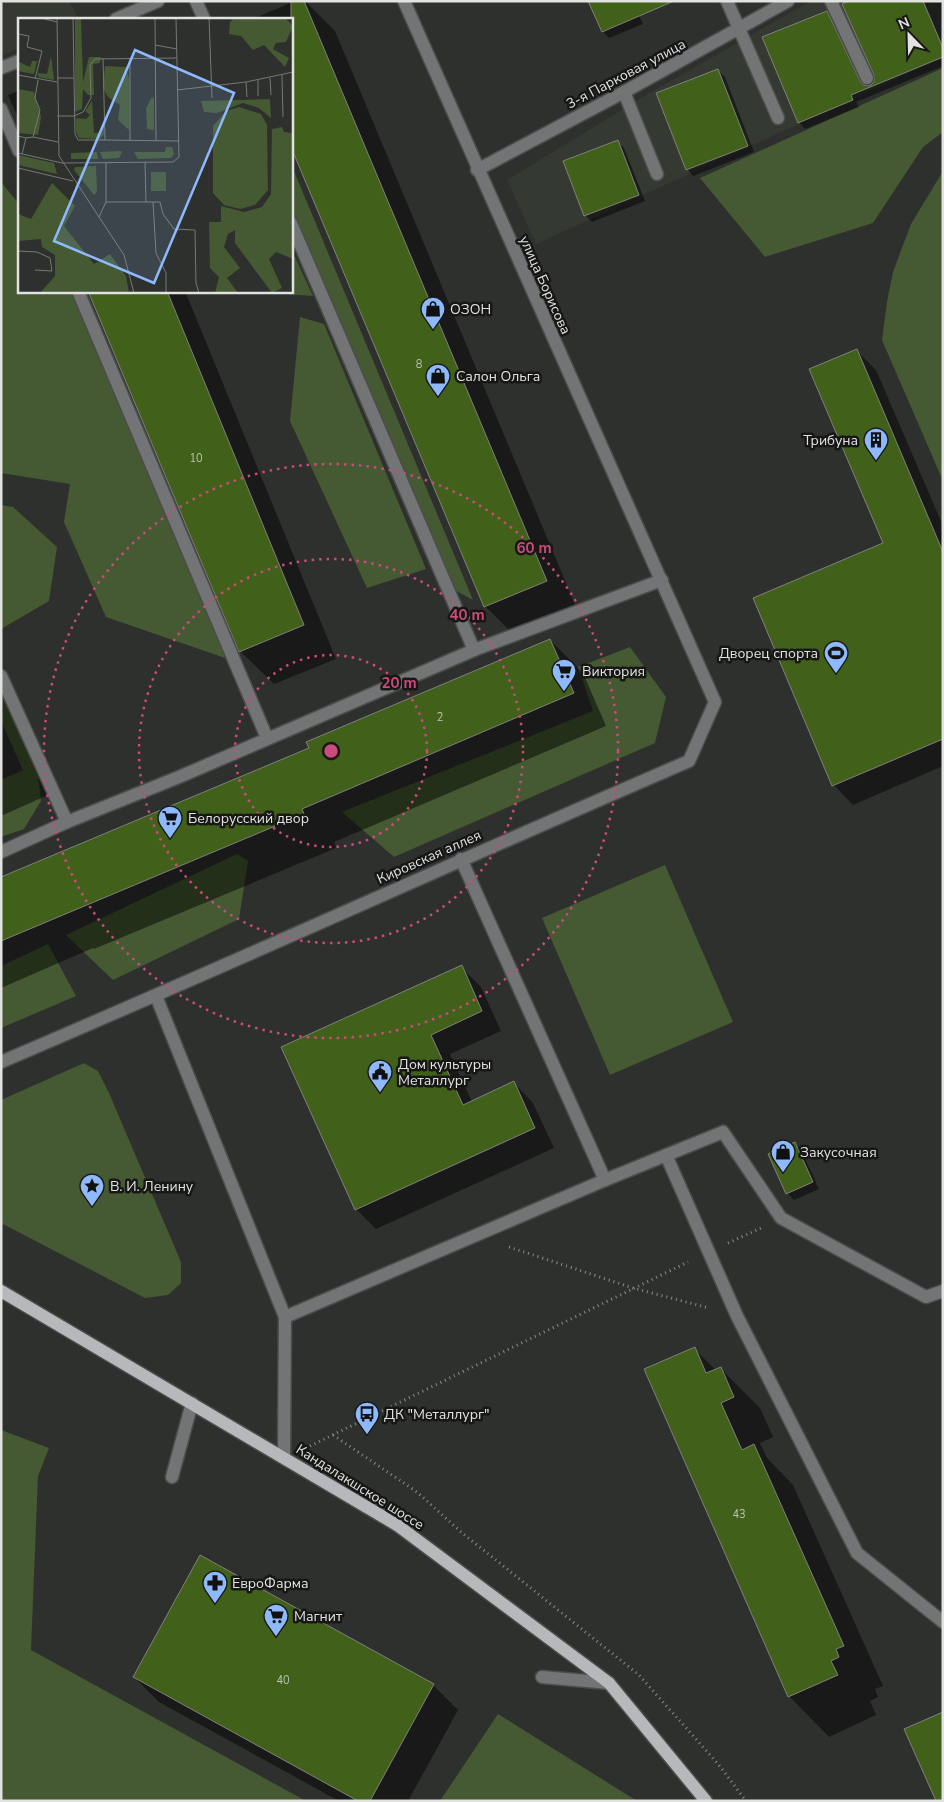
<svg xmlns="http://www.w3.org/2000/svg" width="944" height="1802" font-family="'Nunito Sans',sans-serif">
	<style>
		.built { fill: #343931 }
		.green { fill: #455932 }
		.shadow { fill: #0007 }
		.building { fill: #41601a; stroke: #7f817e }
		.lines { fill: none; stroke-linecap: round; stroke-linejoin: round }
		.minor-casing { stroke: #4b4d4a; stroke-width: 15 }
		.major-casing { stroke: #4b4d4a; stroke-width: 15 }
		.path { stroke: #8a8c89; stroke-width: 3; stroke-dasharray: 1 4; stroke-linecap: butt }
		.minor { stroke: #737475; stroke-width: 12 }
		.major { stroke: #b6b8bb; stroke-width: 12 }
		.ring { fill: none; stroke: #ca4b7c; stroke-width: 2.5; stroke-dasharray: 2.5 5 }
		.labels { text-anchor: middle; dominant-baseline: central; stroke-width: 5; stroke-linejoin: round; paint-order: stroke }
		.number-label { font-size: 11px; fill: #bac2af }
		.street-label { font-size: 14px; fill: #e2e3e1; stroke: #171716 }
		.poi-label { font-size: 14px; fill: #e2e3e1; stroke: #171716; text-anchor: start }
		.inset-road { fill: none; stroke: #767875; stroke-width: 1 }
		.view { fill: #8eb9fc; fill-opacity: 0.15; stroke: #8eb9fc; stroke-width: 2.5 }
		.inset-edge { fill: none; stroke: #e2e3e1; stroke-width: 2.5 }
		.centre { fill: #ca4b7c; stroke: #171716; stroke-width: 2.5 }
		.ring-label { font-size: 15px; text-anchor: middle; font-weight: bold; fill: #ca4b7c; stroke: #171716; stroke-width: 5; stroke-linejoin: round; paint-order: stroke }
	</style>
	<rect width="100%" height="100%" fill="#2e302d"/>
	<g class="built">
		<path d="M 1,1 L 69,1 L 79,19 L 19,19 L 19,48 L 1,56 Z"/>
		<path d="M 811,1 L 943,1 L 943,58 L 536,244 L 507,180 L 653,91 Z"/>
	</g>
	<g class="green">
		<path d="M 943,68 L 943,132 L 923,147 L 873,223 L 765,257 L 700,178 Z"/>
		<path d="M 291,164 L 473,600 L 453,589 L 291,209 Z"/>
		<path d="M 943,171 L 943,481 L 882,340 L 887,302 L 893,272 L 911,224 Z"/>
		<path d="M 1,182 L 19,204 L 19,291 L 72,291 L 228,659 L 106,617 L 64,522 L 70,484 L 1,473 Z"/>
		<path d="M 291,248 L 313,296 L 247,291 L 291,291 Z"/>
		<path d="M 300,317 L 324,324 L 426,569 L 367,588 L 290,421 Z"/>
		<path d="M 1,505 L 13,507 L 57,547 L 49,601 L 1,629 Z"/>
		<path d="M 630,647 L 666,697 L 655,743 L 394,857 L 342,812 L 593,711 L 578,667 Z"/>
		<path d="M 1,689 L 38,777 L 41,801 L 24,829 L 1,837 L 1,780 L 23,770 L 1,721 Z"/>
		<path d="M 237,854 L 248,861 L 239,919 L 113,980 L 66,935 Z"/>
		<path d="M 665,865 L 733,1022 L 610,1075 L 542,918 Z"/>
		<path d="M 48,944 L 76,996 L 1,1028 L 1,966 Z"/>
		<path d="M 84,1063 L 98,1071 L 109,1093 L 181,1262 L 181,1283 L 168,1295 L 145,1298 L 1,1223 L 1,1100 Z"/>
		<path d="M 1,1430 L 49,1448 L 38,1476 L 31,1650 L 306,1801 L 1,1801 Z"/>
		<path d="M 498,1714 L 637,1801 L 440,1801 Z"/>
	</g>
	<g class="shadow">
		<path d="M 295,1 L 305,1 L 335,31 L 579,614 L 518,639 L 485,606 L 291,19 L 253,19 Z"/>
		<path d="M 633,1 L 643,24 L 609,38 L 603,32 Z"/>
		<path d="M 852,1 L 943,1 L 943,66 L 856,102 L 859,107 L 805,129 L 799,122 L 826,12 L 833,19 L 865,87 L 872,86 L 876,79 Z"/>
		<path d="M 718,71 L 725,77 L 754,152 L 693,176 L 687,169 Z"/>
		<path d="M 19,91 L 19,120 L 8,95 Z"/>
		<path d="M 617,141 L 624,148 L 645,201 L 592,222 L 585,215 Z"/>
		<path d="M 89,291 L 185,291 L 336,659 L 274,684 L 240,651 Z"/>
		<path d="M 856,350 L 876,370 L 943,526 L 943,766 L 853,805 L 834,785 L 884,544 Z"/>
		<path d="M 550,640 L 583,673 L 606,726 L 334,842 L 336,848 L 94,949 L 93,948 L 1,988 L 1,877 L 310,749 Z"/>
		<path d="M 1,689 L 48,795 L 1,816 Z"/>
		<path d="M 461,967 L 481,987 L 501,1031 L 450,1054 L 472,1102 L 514,1083 L 533,1103 L 554,1148 L 376,1229 L 356,1209 L 283,1047 Z"/>
		<path d="M 795,1143 L 801,1150 L 819,1189 L 794,1200 L 787,1193 Z"/>
		<path d="M 694,1349 L 716,1370 L 720,1368 L 760,1408 L 773,1437 L 760,1443 L 767,1458 L 793,1485 L 883,1686 L 875,1689 L 878,1697 L 870,1701 L 876,1715 L 829,1737 L 790,1697 L 645,1370 Z"/>
		<path d="M 134,1677 L 433,1685 L 458,1710 L 408,1801 L 339,1801 L 159,1702 Z"/>
	</g>
	<g class="building">
		<path d="M 291,1 L 304,1 L 547,581 L 484,607 L 291,147 Z"/>
		<path d="M 588,1 L 674,1 L 602,32 Z"/>
		<path d="M 849,1 L 923,1 L 943,48 L 943,57 L 851,95 L 853,100 L 798,123 L 762,37 L 827,11 L 860,81 L 863,85 L 870,86 L 874,82 L 874,75 L 842,4 Z"/>
		<path d="M 718,69 L 748,146 L 686,170 L 656,93 Z"/>
		<path d="M 618,140 L 639,195 L 584,216 L 563,161 Z"/>
		<path d="M 88,291 L 167,291 L 304,625 L 239,652 Z"/>
		<path d="M 857,349 L 943,552 L 943,739 L 832,786 L 753,598 L 883,543 L 809,369 Z"/>
		<path d="M 550,639 L 574,693 L 302,809 L 304,814 L 1,941 L 1,877 L 309,748 L 306,742 Z"/>
		<path d="M 462,965 L 482,1011 L 431,1035 L 463,1105 L 514,1081 L 535,1128 L 355,1210 L 281,1047 Z"/>
		<path d="M 795,1142 L 813,1182 L 786,1194 L 768,1154 Z"/>
		<path d="M 695,1347 L 706,1373 L 721,1367 L 734,1397 L 721,1403 L 742,1450 L 754,1444 L 844,1646 L 836,1649 L 839,1657 L 831,1661 L 838,1675 L 788,1697 L 644,1369 Z"/>
		<path d="M 200,1555 L 434,1684 L 370,1801 L 358,1801 L 133,1677 Z"/>
		<path d="M 943,1712 L 943,1801 L 936,1801 L 904,1729 Z"/>
	</g>
	<g class="lines">
		<defs>
			<g id="minor">
				<path d="M 196,1 L 204,19"/>
				<path d="M 727,1 L 778,118"/>
				<path d="M 831,1 L 867,78"/>
				<path d="M 116,19 L 158,1"/>
				<path d="M 1,68 L 19,61"/>
				<path d="M 624,92 L 657,174"/>
				<path d="M 1,109 L 19,151"/>
				<path d="M 477,170 L 624,92 L 788,1"/>
				<path d="M 291,223 L 474,650"/>
				<path d="M 78,291 L 267,738"/>
				<path d="M 1,676 L 67,822 L 1,852"/>
				<path d="M 67,822 L 179,777 L 474,650 L 662,580"/>
				<path d="M 461,859 L 605,1180"/>
				<path d="M 156,996 L 285,1317 L 284,1458"/>
				<path d="M 1,1062 C 231,964 459,860 689,761 L 715,702 L 404,1"/>
				<path d="M 666,1155 L 737,1316 L 857,1553 L 943,1622"/>
				<path d="M 285,1317 L 605,1180 L 723,1132 L 781,1218 L 926,1297 L 943,1291"/>
				<path d="M 172,1477 L 192,1403"/>
				<path d="M 542,1677 L 609,1683"/>
			</g>
			<path id="major" d="M 1,1291 L 397,1525 L 609,1683 L 706,1801"/>
		</defs>
		<use href="#minor" class="minor-casing"/>
		<use href="#major" class="major-casing"/>
		<g class="path">
			<path d="M 728,1243 L 761,1228"/>
			<path d="M 509,1247 L 633,1288 L 709,1308"/>
			<path d="M 333,1435 L 417,1492 L 461,1532 L 639,1675 L 719,1765 L 746,1801"/>
			<path d="M 310,1446 L 688,1262"/>
		</g>
		<use href="#minor" class="minor"/>
		<use href="#major" class="major"/>
	</g>
	<g class="ring">
		<circle cx="331" cy="751" r="96"/>
		<circle cx="331" cy="751" r="192"/>
		<circle cx="331" cy="751" r="287"/>
	</g>
	<defs>
		<symbol id="shop-pin" viewBox="-11 -11 22 30"><path d="M0 17L-7.5 6A9.5 9.5 0 1 1 7.5 6Z" fill="#8eb9fc" stroke="#171716"/><path d="M-5-2.5h2.3a2.7 3.5 0 0 1 5.4 0H5L5.5 6h-11ZM-1.5-2.5h3a1.5 2.3 0 0 0-3 0Z" fill="#111"/></symbol>
		<symbol id="building-pin" viewBox="-11 -11 22 30"><path d="M0 17L-7.5 6A9.5 9.5 0 1 1 7.5 6Z" fill="#8eb9fc" stroke="#171716"/><path d="M-4-6H4V6H1V3H-1V6H-4ZM-2.5-4.3h1.7v1.8h-1.7ZM.8-4.3h1.7v1.8H.8ZM-2.5-1h1.7V.8h-1.7ZM.8-1h1.7V.8H.8Z" fill="#111"/></symbol>
		<symbol id="stadium-pin" viewBox="-11 -11 22 30"><path d="M0 17L-7.5 6A9.5 9.5 0 1 1 7.5 6Z" fill="#8eb9fc" stroke="#171716"/><path d="M0-5a6.5 5 0 1 0 0 10a6.5 5 0 1 0 0-10ZM-3.5-1.8h7v3.6h-7Z" fill="#111"/></symbol>
		<symbol id="supermarket-pin" viewBox="-11 -11 22 30"><path d="M0 17L-7.5 6A9.5 9.5 0 1 1 7.5 6Z" fill="#8eb9fc" stroke="#171716"/><path d="M-6-5.5h2.5l.6 2H6L4.5 2H-2.5L-4.4-4H-6ZM-1.5 3.2a1.3 1.3 0 1 0 .1 0ZM3 3.2a1.3 1.3 0 1 0 .1 0Z" fill="#111"/></symbol>
		<symbol id="civic-pin" viewBox="-11 -11 22 30"><path d="M0 17L-7.5 6A9.5 9.5 0 1 1 7.5 6Z" fill="#8eb9fc" stroke="#171716"/><path d="M-.6-6.5H3V-4.5H.6V-3L4-1V1h2V6H-6V1h2V-1L-.6-3ZM-1.2 2.5V6h2.4V2.5Z" fill="#111"/></symbol>
		<symbol id="sight-pin" viewBox="-11 -11 22 30"><path d="M0 17L-7.5 6A9.5 9.5 0 1 1 7.5 6Z" fill="#8eb9fc" stroke="#171716"/><path d="M0-6L1.8-2.2L6-1.7L2.9 1.2L3.7 5.4L0 3.3L-3.7 5.4L-2.9 1.2L-6-1.7L-1.8-2.2Z" fill="#111"/></symbol>
		<symbol id="bus-pin" viewBox="-11 -11 22 30"><path d="M0 17L-7.5 6A9.5 9.5 0 1 1 7.5 6Z" fill="#8eb9fc" stroke="#171716"/><path d="M-5-6H5V4H4V6H2V4H-2V6H-4V4H-5ZM-3.5-4V0h7V-4ZM-3.5 1.2v1.5H-2V1.2ZM2 1.2v1.5H3.5V1.2Z" fill="#111"/></symbol>
		<symbol id="pharmacy-pin" viewBox="-11 -11 22 30"><path d="M0 17L-7.5 6A9.5 9.5 0 1 1 7.5 6Z" fill="#8eb9fc" stroke="#171716"/><path d="M-2-6h4v4h4v4h-4v4h-4v-4h-4v-4h4Z" fill="#111"/></symbol>
	</defs>
	<g fill-rule="evenodd">
		<use href="#shop-pin" x="419" y="295" width="28" height="38"/>
		<use href="#shop-pin" x="424" y="362" width="28" height="38"/>
		<use href="#building-pin" x="862" y="426" width="28" height="38"/>
		<use href="#stadium-pin" x="822" y="639" width="28" height="38"/>
		<use href="#supermarket-pin" x="550" y="657" width="28" height="38"/>
		<use href="#supermarket-pin" x="156" y="804" width="28" height="38"/>
		<use href="#civic-pin" x="366" y="1058" width="28" height="38"/>
		<use href="#shop-pin" x="769" y="1138" width="28" height="38"/>
		<use href="#sight-pin" x="78" y="1172" width="28" height="38"/>
		<use href="#bus-pin" x="353" y="1400" width="28" height="38"/>
		<use href="#pharmacy-pin" x="201" y="1569" width="28" height="38"/>
		<use href="#supermarket-pin" x="262" y="1602" width="28" height="38"/>
	</g>
	<g class="labels">
		<g class="number-label">
			<text x="419" y="364">8</text>
			<text x="196" y="458">10</text>
			<text x="440" y="717">2</text>
			<text x="739" y="1514">43</text>
			<text x="283" y="1680">40</text>
		</g>
		<g class="street-label">
			<text transform="translate(626 74) rotate(-28)">3-я Парковая улица</text>
			<text transform="translate(545 285) rotate(66)">улица Борисова</text>
			<text transform="translate(429 857) rotate(-24)">Кировская аллея</text>
			<text transform="translate(360 1487) rotate(32)">Кандалакшское шоссе</text>
		</g>
		<g class="poi-label">
			<text x="450" y="309">ОЗОН</text>
			<text x="456" y="376">Салон Ольга</text>
			<text x="858" y="440" text-anchor="end">Трибуна</text>
			<text x="818" y="653" text-anchor="end">Дворец спорта</text>
			<text x="582" y="671">Виктория</text>
			<text x="188" y="818">Белорусский двор</text>
			<text x="398" y="1064">Дом культуры<tspan x="398" dy="16">Металлург</tspan></text>
			<text x="800" y="1152">Закусочная</text>
			<text x="110" y="1186">В. И. Ленину</text>
			<text x="384" y="1414">ДК "Металлург"</text>
			<text x="232" y="1583">ЕвроФарма</text>
			<text x="294" y="1616">Магнит</text>
		</g>
	</g>
	<g transform="translate(18 18)">
		<rect width="275" height="275" fill="#2e302d"/>
		<path d="M 57,0 L 63,0 L 65,64 L 71,39 L 83,39 L 82,45 L 75,46 L 76,77 L 70,77 L 65,71 L 64,91 L 57,94 ZM 216,0 L 267,0 L 275,8 L 268,24 L 258,25 L 255,31 L 271,40 L 267,49 L 246,27 L 235,32 L 223,18 L 211,16 L 212,4 ZM 33,38 L 36,62 L 20,59 L 20,55 L 29,56 ZM 14,43 L 19,43 L 16,56 L 0,53 L 1,44 L 12,49 ZM 87,48 L 108,49 L 111,61 L 111,112 L 100,102 L 102,87 L 90,79 L 85,70 ZM 0,71 L 16,74 L 23,99 L 20,117 L 0,115 ZM 134,79 L 136,81 L 136,112 L 129,111 L 128,90 ZM 252,81 L 253,100 L 241,90 L 225,85 L 199,95 L 186,94 L 183,83 ZM 74,83 L 76,115 L 84,115 L 86,99 L 86,116 L 82,121 L 61,120 L 58,114 L 58,100 L 68,101 L 72,97 L 67,93 ZM 221,89 L 243,96 L 249,107 L 250,172 L 237,187 L 222,191 L 206,187 L 195,175 L 195,108 L 208,93 ZM 264,109 L 266,114 L 275,115 L 275,241 L 258,234 L 251,241 L 264,270 L 254,275 L 217,225 L 217,212 L 210,216 L 206,229 L 222,250 L 209,260 L 220,275 L 197,275 L 201,259 L 192,250 L 191,204 L 203,204 L 203,188 L 226,194 L 244,189 L 253,176 L 254,111 ZM 148,129 L 154,129 L 156,136 L 153,140 L 120,141 L 116,134 L 147,134 ZM 79,134 L 80,141 L 53,141 L 53,135 ZM 82,134 L 103,133 L 104,134 L 101,140 L 85,141 ZM 0,137 L 36,145 L 39,156 L 0,147 ZM 78,148 L 79,174 L 76,177 L 56,152 L 57,149 ZM 133,154 L 148,154 L 148,173 L 133,173 ZM 34,165 L 57,188 L 46,208 L 76,246 L 92,236 L 108,258 L 111,275 L 22,275 L 37,258 L 37,237 L 24,229 L 23,221 L 0,223 L 0,196 L 13,201 Z" fill="#455932"/>
		<path class="inset-road" d="M 23,0 L 39,4M 39,0 L 41,138 L 106,237 L 116,275M 55,0 L 56,60M 137,0 L 138,122M 191,0 L 194,80M 0,16 L 11,18 L 9,29 L 24,33 L 17,61M 137,27 L 159,31M 0,57 L 39,64M 264,57 L 265,99M 39,60 L 56,60 L 57,116 L 60,122 L 87,122 L 85,40M 252,60 L 253,77M 240,62 L 240,78M 228,64 L 229,79M 159,72 L 228,64 L 275,54M 39,98 L 56,98 L 65,94 L 73,80 L 72,47 L 77,41 L 159,40M 0,118 L 8,120 L 4,136M 15,119 L 40,124M 8,120 L 15,119 L 22,92 L 17,80 L 20,62M 87,122 L 161,123M 112,122 L 112,40M 0,135 L 44,145 L 155,144 L 161,139 L 158,0M 127,144 L 128,184M 0,150 L 55,163M 88,184 L 142,184 L 145,196 L 156,211 L 177,212 L 178,265 L 181,275M 135,184 L 138,235 L 148,255 L 148,275M 81,199 L 88,184 L 88,145M 0,233 L 19,234 L 32,240 L 34,253 L 17,252"/>
		<path class="view" d="M 117,32 L 216,75 L 136,265 L 36,223 Z"/>
		<rect width="275" height="275" class="inset-edge"/>
	</g>
	<circle cx="331" cy="751" r="8" class="centre"/>
	<g class="ring-label">
		<text x="534" y="553">60 m</text>
		<text x="467" y="620">40 m</text>
		<text x="399" y="688">20 m</text>
	</g>
	<rect width="944" height="1802" fill="none" stroke="#e2e3e1" stroke-width="5"/>
	<g transform="translate(909 35) rotate(337)" stroke="#171716" stroke-width="4" paint-order="stroke">
	<path d="M0-4L9 19L0 12L-9 19Z" fill="#e2e3e1"/>
	<text y="-8" font-size="14" font-weight="bold" text-anchor="middle" fill="#e2e3e1">N</text>
	</g>
</svg>
